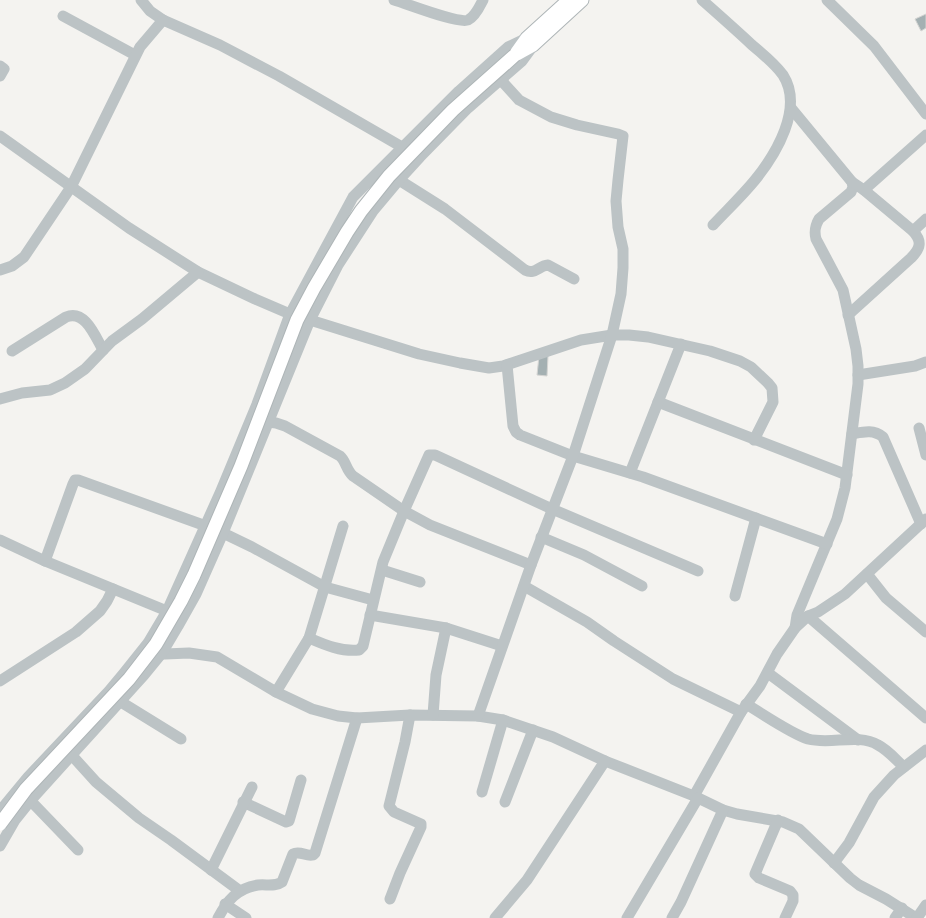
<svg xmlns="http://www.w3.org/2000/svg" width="926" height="918" font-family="Ubuntu,sans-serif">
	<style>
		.building { fill: #a4b0b2; stroke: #d5d5d3 }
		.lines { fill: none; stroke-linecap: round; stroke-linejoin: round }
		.major-casing { stroke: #aeb5b7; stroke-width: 15 }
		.minor { stroke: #bcc3c5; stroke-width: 11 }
		.major { stroke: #fff; stroke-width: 13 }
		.major-bridge-casing { stroke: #aeb5b7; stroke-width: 15; stroke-linecap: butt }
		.major-bridge { stroke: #fff; stroke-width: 13 }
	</style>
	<rect width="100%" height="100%" fill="#f4f3f0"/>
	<g class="building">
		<path d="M 926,14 L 926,28 L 921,31 L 915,19 Z"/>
		<path d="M 539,356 L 548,356 L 547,376 L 537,375 Z"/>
	</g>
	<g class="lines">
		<defs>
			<g id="major">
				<path d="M 517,52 L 527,38 L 569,0"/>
				<path d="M 515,55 L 533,45 L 582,0"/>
			</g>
		</defs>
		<use href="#major" class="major-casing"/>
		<g class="minor">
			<path d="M 141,0 L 150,11 L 163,20 L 220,45 L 279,76 L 402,147"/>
			<path d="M 394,0 C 408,4 458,24 468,20 C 475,17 480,6 483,0"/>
			<path d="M 702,0 C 719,15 736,30 752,45 C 763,54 775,64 783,75 C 804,108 776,154 755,180 C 742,196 727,210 713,225"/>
			<path d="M 827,0 L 874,46 L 926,114"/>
			<path d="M 63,16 L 135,55"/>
			<path d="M 0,66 L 4,69 L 0,76"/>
			<path d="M 791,108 L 852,182 L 853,187 L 851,192 L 819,219 C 815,226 814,231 816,239 L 843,290 L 856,349 L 858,366 L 858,384 L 845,488 L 837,519 L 797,615 L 795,628"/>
			<path d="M 0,136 L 129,228 L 198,272 L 255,299 L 290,314"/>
			<path d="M 399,180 L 445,209 L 525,270 C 535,275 538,266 548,265 L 574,279"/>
			<path d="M 864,190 L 926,135"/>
			<path d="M 913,231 L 926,219"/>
			<path d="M 0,270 L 12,266 L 24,257 L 71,187 L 140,47 L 163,20"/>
			<path d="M 848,315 L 911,258 C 921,248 922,241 913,231 L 864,190 L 852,182"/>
			<path d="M 310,320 L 419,354 L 460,363 L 489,368 L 503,366 L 581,340 L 612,335 L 629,335 L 648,337 L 710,351 L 740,361 L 751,367 L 768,383 L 772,388 L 773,402 L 754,440"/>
			<path d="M 12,351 L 66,317 C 85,309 95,336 103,350"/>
			<path d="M 507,365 L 513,426 L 516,432 L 520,435 L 573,456 L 643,477 L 827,544"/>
			<path d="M 858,375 L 915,366 L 926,362"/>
			<path d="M 0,399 L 22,393 L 50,390 L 65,383 L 85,369 L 112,341 L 142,319 L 198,272"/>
			<path d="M 658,402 L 847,475"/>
			<path d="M 268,422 L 276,423 L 285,426 L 340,456 C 346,461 346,470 353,476 L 404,511 L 430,525 L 531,565"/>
			<path d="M 919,428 L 926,455"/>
			<path d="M 852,434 C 863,432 873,429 883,437 L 921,524"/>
			<path d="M 630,473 L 681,344"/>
			<path d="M 223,533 L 252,547 L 325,587 L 373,600"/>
			<path d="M 541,537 L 584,555 L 642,586"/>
			<path d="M 0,540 L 45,561 L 167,611"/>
			<path d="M 45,561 L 73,484 L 75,480 L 78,480 L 206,526"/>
			<path d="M 382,570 L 420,582"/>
			<path d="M 867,574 L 886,598 L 926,632"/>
			<path d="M 524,586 L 587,622 L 614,641 L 673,679 L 741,712"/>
			<path d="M 735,596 L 756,518"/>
			<path d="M 370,615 L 446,628 L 502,646"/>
			<path d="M 808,616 L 926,718"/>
			<path d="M 309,638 C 325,645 342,652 359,650 L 363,646 L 383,562 L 404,511 L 429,455 L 435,455 L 552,509 L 698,571"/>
			<path d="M 157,649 L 165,654 L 189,653 L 217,657 L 276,692 L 312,709 L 338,716 L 357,718 L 410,715 L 478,716 L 503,720 L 553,737 L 605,761 L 694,796 L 723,810 L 737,814 L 783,822 L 799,829 L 850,878 L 859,885 L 886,899 L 916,918"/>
			<path d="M 768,673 L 858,740"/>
			<path d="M 0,681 L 76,632 L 100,611 L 107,601 L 113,589"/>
			<path d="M 276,692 L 309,638 L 343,526"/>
			<path d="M 116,698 L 121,702 L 181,739"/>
			<path d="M 746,704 C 763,714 790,733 808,739 C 831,745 858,733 878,745 C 888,750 896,760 904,767"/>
			<path d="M 433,715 L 436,675 L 446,628"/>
			<path d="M 478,716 L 531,565 L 573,456 L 612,335 L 621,294 L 623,268 L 623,249 L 618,227 L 616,201 L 618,180 L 623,136 L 618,134 L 577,125 L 551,117 L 519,100 L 500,79"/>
			<path d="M 67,750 L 96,782 L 139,818 L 171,840 L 240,891"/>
			<path d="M 482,792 L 503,720"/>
			<path d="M 26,796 L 78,850"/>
			<path d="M 694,796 L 741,712 L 760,686 L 777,654 L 795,628 L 808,616 L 818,612 L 845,594 L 926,519"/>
			<path d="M 243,802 L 286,822 L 289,821 L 301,780"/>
			<path d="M 505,802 L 533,730"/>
			<path d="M 0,811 L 28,777 L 109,691 L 124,673 L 148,643 L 167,611 L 220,493 L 257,404 L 290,314 L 353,197 L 459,91 L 508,47 L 527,38"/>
			<path d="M 778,820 L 755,874 L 759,878 L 790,891 L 793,895 L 793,901 L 785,918"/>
			<path d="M 0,846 L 15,820 L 31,800 L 144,675 L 162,653 L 178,626 L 196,594 L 223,533 L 310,320 L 338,265 L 373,211 L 399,180 L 420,157 L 468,108 L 522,61 L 533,46"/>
			<path d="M 834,863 L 849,843 L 874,797 L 894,775 L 926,750"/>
			<path d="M 211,870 L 252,787"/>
			<path d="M 390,899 L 400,873 L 421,827 L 421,824 L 394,812 L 389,806 L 405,742 L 410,715"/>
			<path d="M 225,904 L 246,918"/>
			<path d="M 218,918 C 227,901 237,888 258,885 C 266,884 275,887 282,882 L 293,854 C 300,850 306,857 313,855 L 315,853 L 357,718"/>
			<path d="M 495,918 L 527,880 L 605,761"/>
			<path d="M 627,918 L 698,798"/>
			<path d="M 672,918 L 681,902 L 723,810"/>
			<path d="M 895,918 L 902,908"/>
			<path d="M 917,918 L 926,905"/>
		</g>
		<use href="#major" class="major"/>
		<defs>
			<path id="major-bridge" d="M 0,824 L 26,789 L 129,679 L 156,644 L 181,601 L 194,575 L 241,466 L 297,320 L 314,288 L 347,232 L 361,211 L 389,176 L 453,110 L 515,55"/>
		</defs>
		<use href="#major-bridge" class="major-bridge-casing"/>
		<use href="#major-bridge" class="major-bridge"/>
	</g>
</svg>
